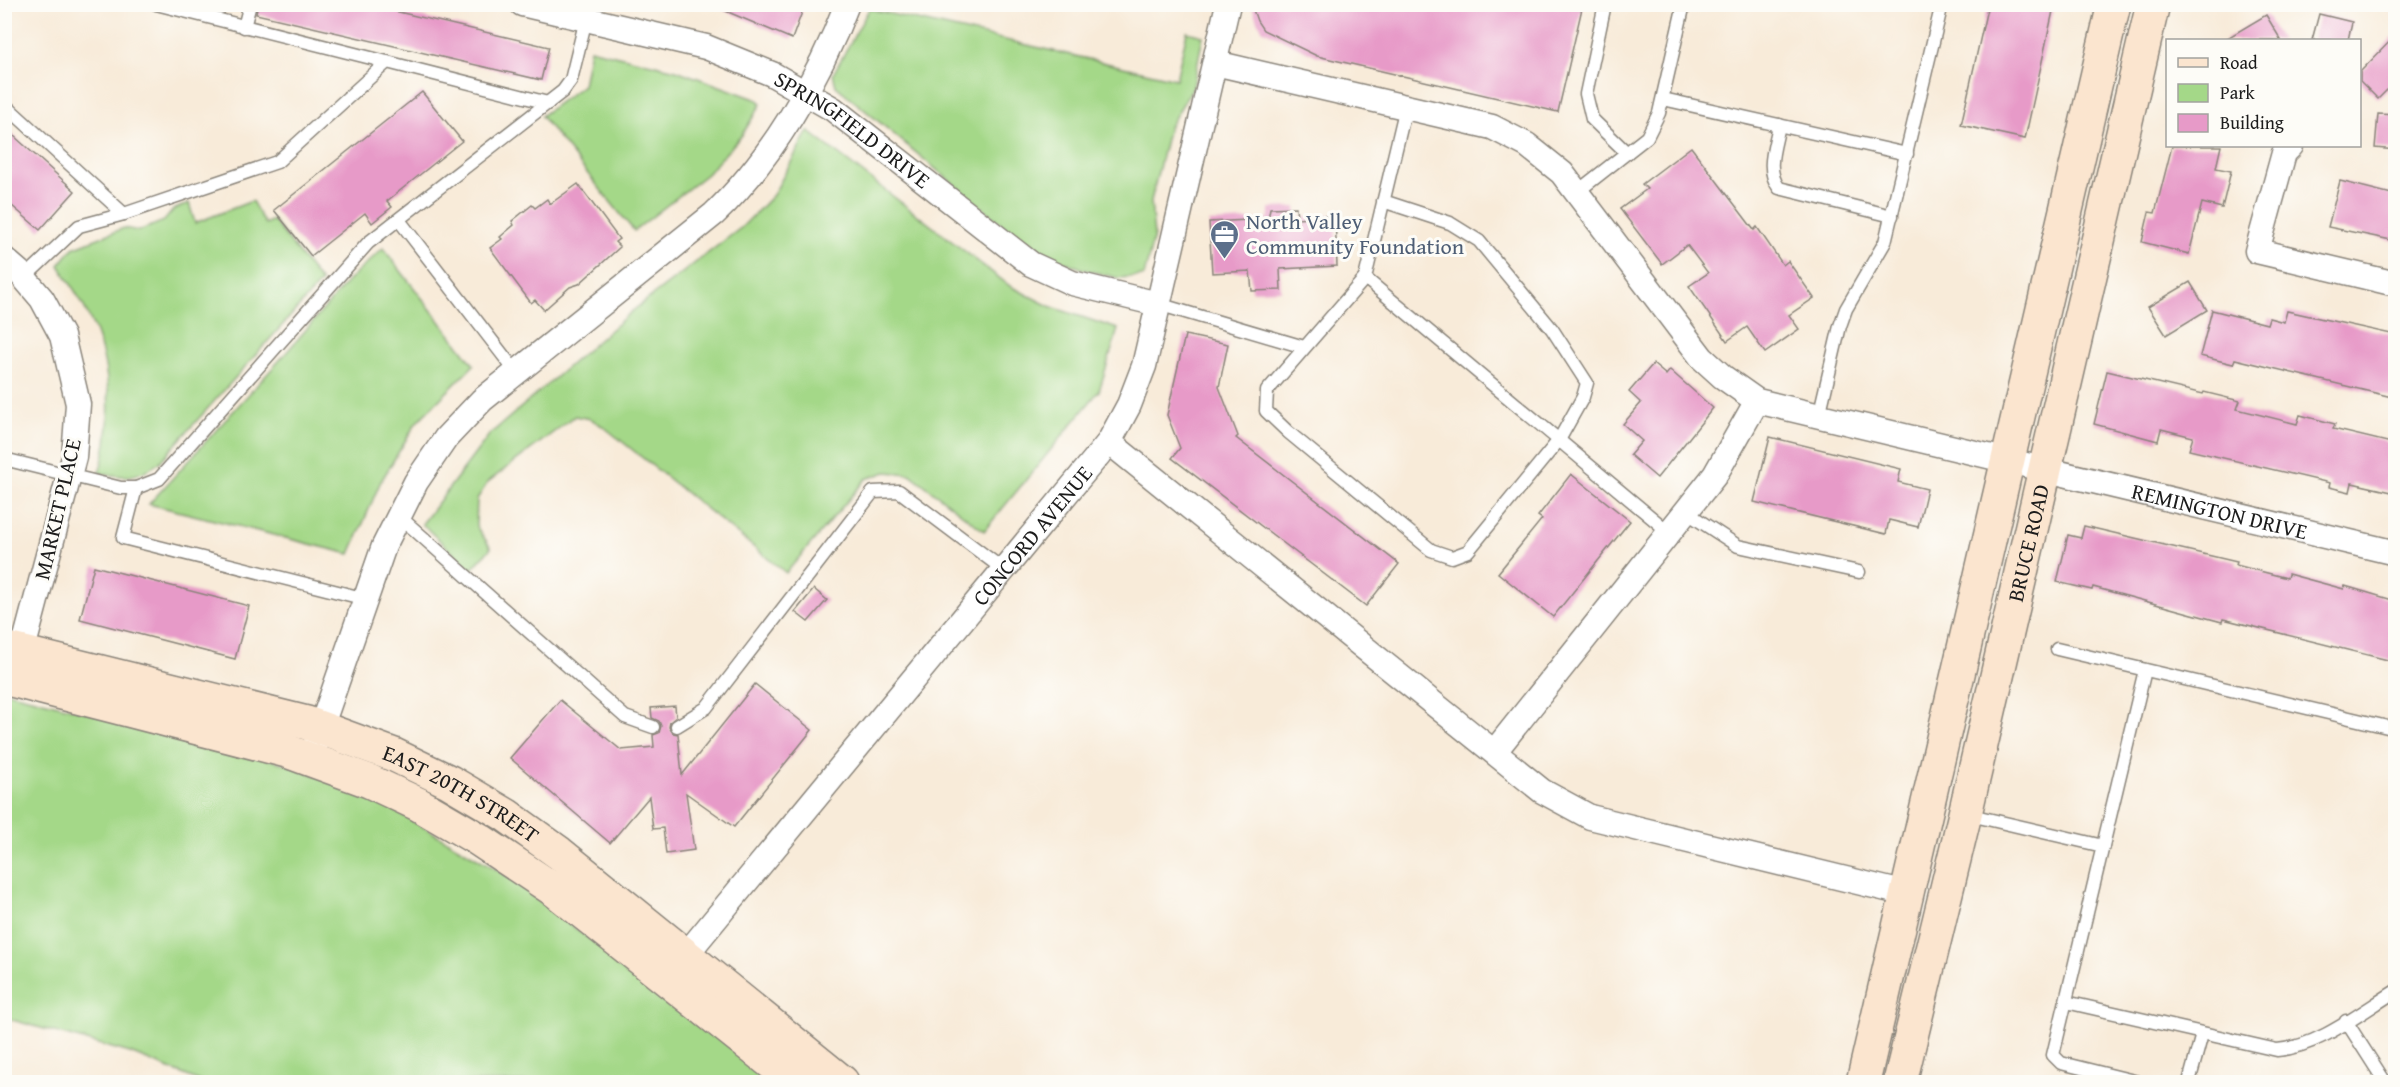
<svg xmlns="http://www.w3.org/2000/svg" width="2400" height="1087" font-family="'Gentium Book Plus',serif">
	<style>
		.green { fill: #a4d888; stroke: #607a52; stroke-width: 1.5 }
		.building { fill: #e79ac8 }
		.lines { fill: none; stroke-linecap: round; stroke-linejoin: round }
		.lane-casing { stroke: #8a847a; stroke-width: 15 }
		.street-casing { stroke: #8a847a; stroke-width: 27 }
		.secondary-casing { stroke: #8a847a; stroke-width: 36 }
		.lane { stroke: #fff; stroke-width: 12 }
		.street { stroke: #fff; stroke-width: 24 }
		.secondary { stroke: #fbe5cf; stroke-width: 33 }
		.labels { text-anchor: middle; dominant-baseline: central; stroke-width: 6; stroke-linejoin: round; paint-order: stroke }
		.street-label { font-size: 22px; fill: #1c1c1c; stroke: #fdfcf7 }
		.service-label { font-size: 22px; fill: #4e5e75; stroke: #fdfcf7; text-anchor: start }
	</style>
	<rect width="100%" height="100%" fill="#fdfcf7"/>
	<filter id="ink" filterUnits="userSpaceOnUse"><feTurbulence type="fractalNoise" baseFrequency=".0167" numOctaves="2"/><feDisplacementMap in="SourceGraphic" scale="12" xChannelSelector="R" yChannelSelector="G"/><feConvolveMatrix kernelMatrix="1 2 1 2 8 2 1 2 1" color-interpolation-filters="sRGB"/></filter>
	<filter id="wash" filterUnits="userSpaceOnUse"><feTurbulence type="fractalNoise" baseFrequency=".008" numOctaves="4" result="noise"/><feDisplacementMap in="SourceGraphic" scale="24" xChannelSelector="R" yChannelSelector="G"/><feGaussianBlur stdDeviation="1.35" result="paint"/><feColorMatrix in="noise" values="0 0 0 0 0 0 0 0 0 0 0 0 0 0 0 0 0 1.4 0 .05"/><feComposite in="paint" operator="in"/></filter>
	<g filter="url(#wash)">
		<rect width="100%" height="100%" fill="#f8ebd9"/>
		<g class="green">
			<path d="M 869,9 L 1176,79 L 1187,32 L 1203,36 L 1193,87 L 1169,127 L 1151,201 L 1154,236 L 1144,276 L 1118,278 L 1086,270 L 1033,250 L 836,86 L 833,74 Z"/>
			<path d="M 590,49 L 676,70 L 758,100 L 761,104 L 742,135 L 707,174 L 634,231 L 541,116 L 583,85 Z"/>
			<path d="M 808,131 L 1010,286 L 1049,306 L 1118,329 L 1099,391 L 984,531 L 910,474 L 886,472 L 866,479 L 786,573 L 604,427 L 591,419 L 575,416 L 488,482 L 477,499 L 476,526 L 491,548 L 471,570 L 422,524 L 489,435 L 631,312 L 742,227 L 773,195 Z"/>
			<path d="M 252,201 L 265,224 L 273,220 L 321,282 L 159,463 C 135,479 126,478 99,473 C 114,426 112,362 89,317 C 81,299 69,282 59,265 L 73,248 L 124,228 L 139,231 L 164,221 L 173,210 L 189,203 L 195,223 Z"/>
			<path d="M 383,248 L 474,365 L 416,423 L 380,483 L 350,554 L 149,504 L 278,362 L 348,281 Z"/>
			<path d="M 4,691 L 286,764 L 370,796 L 503,873 L 777,1082 L 202,1082 L 130,1053 L 5,1018 Z"/>
		</g>
		<g id="blocks">
			<g class="building">
				<path d="M 258,4 L 364,4 L 549,47 L 541,80 L 256,14 Z"/>
				<path d="M 709,4 L 805,4 L 792,39 Z"/>
				<path d="M 1251,4 L 1583,4 L 1558,112 L 1317,56 L 1263,30 L 1257,21 Z"/>
				<path d="M 1988,4 L 2024,4 L 2053,11 L 2025,139 L 1961,125 Z"/>
				<path d="M 2319,14 L 2352,22 L 2348,40 L 2312,40 Z"/>
				<path d="M 2266,15 L 2281,40 L 2224,40 Z"/>
				<path d="M 2396,35 L 2396,81 L 2378,99 L 2360,81 L 2360,72 Z"/>
				<path d="M 422,92 L 462,141 L 387,201 L 392,207 L 372,223 L 365,213 L 311,256 L 274,210 Z"/>
				<path d="M 2378,114 L 2396,115 L 2396,150 L 2375,148 Z"/>
				<path d="M 4,127 L 75,191 L 40,230 L 4,199 Z"/>
				<path d="M 2172,146 L 2221,146 L 2216,168 L 2231,171 L 2222,208 L 2202,203 L 2189,254 L 2142,242 L 2149,212 L 2155,213 Z"/>
				<path d="M 1691,147 L 1754,230 L 1757,227 L 1783,265 L 1788,261 L 1814,298 L 1789,315 L 1799,329 L 1765,353 L 1747,327 L 1727,341 L 1689,286 L 1708,273 L 1687,245 L 1662,264 L 1620,209 L 1647,189 L 1642,184 Z"/>
				<path d="M 2340,181 L 2396,195 L 2396,241 L 2328,227 Z"/>
				<path d="M 578,184 L 619,239 L 615,242 L 620,247 L 579,284 L 570,287 L 544,310 L 535,300 L 531,303 L 490,248 L 502,239 L 500,237 L 514,225 L 512,221 L 532,205 L 535,208 L 547,199 L 550,204 Z"/>
				<path d="M 1296,207 L 1297,218 L 1335,215 L 1337,266 L 1280,269 L 1281,290 L 1252,291 L 1250,271 L 1212,273 L 1209,222 L 1268,219 L 1270,208 Z"/>
				<path d="M 2190,282 L 2207,310 L 2166,335 L 2148,307 Z"/>
				<path d="M 2212,310 L 2267,324 L 2269,318 L 2284,322 L 2287,311 L 2396,335 L 2396,398 L 2235,359 L 2233,364 L 2200,356 Z"/>
				<path d="M 1185,335 L 1228,344 L 1219,387 L 1238,436 L 1236,438 L 1399,564 L 1366,606 L 1172,458 L 1180,448 L 1167,415 Z"/>
				<path d="M 1653,364 L 1666,375 L 1670,370 L 1713,408 L 1657,478 L 1630,455 L 1642,441 L 1623,424 L 1641,403 L 1629,392 Z"/>
				<path d="M 2107,371 L 2203,394 L 2204,392 L 2240,401 L 2237,409 L 2297,424 L 2300,415 L 2335,424 L 2333,429 L 2396,444 L 2396,493 L 2352,483 L 2350,492 L 2329,487 L 2330,483 L 2189,450 L 2193,437 L 2161,429 L 2158,441 L 2094,424 Z"/>
				<path d="M 1770,437 L 1901,469 L 1898,482 L 1927,489 L 1918,527 L 1889,520 L 1886,534 L 1754,502 Z"/>
				<path d="M 1571,474 L 1630,521 L 1553,617 L 1498,573 L 1542,519 L 1538,516 Z"/>
				<path d="M 2084,526 L 2237,562 L 2236,565 L 2287,578 L 2288,574 L 2344,589 L 2345,586 L 2396,601 L 2396,662 L 2223,619 L 2222,622 L 2093,587 L 2092,590 L 2057,582 L 2068,535 L 2081,538 Z"/>
				<path d="M 94,566 L 249,606 L 235,659 L 80,619 Z"/>
				<path d="M 814,589 L 827,600 L 808,622 L 795,612 Z"/>
				<path d="M 755,684 L 812,730 L 734,827 L 686,793 L 694,850 L 666,854 L 663,828 L 653,829 L 649,797 L 610,843 L 510,758 L 560,700 L 621,750 L 654,747 L 653,735 L 659,733 L 661,726 L 659,721 L 652,718 L 651,708 L 675,706 L 676,717 L 670,722 L 669,727 L 673,733 L 678,734 L 682,775 Z"/>
			</g>
		</g>
	</g>
	<g filter="url(#ink)">
		<use href="#blocks" fill-opacity="0" stroke="#8a847a" stroke-width="1.5"/>
		<g class="lines">
			<defs>
				<g id="lane">
					<path d="M 156,4 L 387,62"/>
					<path d="M 1605,4 L 1586,94 L 1592,119 L 1627,153"/>
					<path d="M 244,27 L 250,4"/>
					<path d="M 1663,99 L 1907,154"/>
					<path d="M 4,104 L 124,214 L 79,226 L 24,278"/>
					<path d="M 1779,125 C 1775,147 1765,169 1779,188 L 1892,216"/>
					<path d="M 1577,192 L 1647,137 L 1659,113 L 1684,4"/>
					<path d="M 1383,201 L 1450,223 L 1479,241 L 1552,329 L 1587,383 L 1583,397 L 1559,440 L 1468,551 L 1452,557 L 1431,550 L 1288,432 L 1266,411 L 1267,391 L 1365,278 L 1406,107"/>
					<path d="M 124,214 L 277,162 L 387,62 L 548,103"/>
					<path d="M 399,220 L 516,372"/>
					<path d="M 1365,278 L 1670,533"/>
					<path d="M 1158,304 L 1304,347"/>
					<path d="M 1819,416 L 1840,326 L 1846,309 L 1885,242 L 1942,4"/>
					<path d="M 4,459 L 121,488 L 136,488 L 159,479 L 368,243 L 563,91 L 571,80 L 586,19"/>
					<path d="M 136,488 L 123,538 L 366,599"/>
					<path d="M 1686,512 L 1738,546 L 1859,572"/>
					<path d="M 399,516 L 625,717 L 653,727"/>
					<path d="M 2057,649 L 2396,729"/>
					<path d="M 677,726 L 706,708 L 873,492 L 899,491 L 1004,570"/>
					<path d="M 1966,814 L 2103,846"/>
					<path d="M 2066,1002 L 2277,1050 C 2318,1047 2360,1013 2396,991"/>
					<path d="M 2346,1021 L 2385,1082"/>
					<path d="M 2138,1082 L 2061,1063 L 2053,1055 L 2145,670"/>
					<path d="M 2189,1082 L 2202,1034"/>
				</g>
				<g id="street">
					<path id="s1" d="M 522,4 L 706,47 L 772,74 L 833,109 L 1031,264 L 1072,283 L 1158,304"/>
					<path id="s2" d="M 1215,63 L 1492,127 L 1527,145 L 1562,173 L 1702,358 L 1723,377 L 1757,401 L 2396,553"/>
					<path d="M 2291,146 L 2284,153 L 2257,251 L 2396,284"/>
					<path d="M 4,259 L 19,272 L 42,299 L 62,336 L 78,404 L 74,457 L 18,668"/>
					<path d="M 1109,442 L 1542,791 L 1590,817 L 1907,894"/>
					<path d="M 316,742 L 384,546 L 416,482 L 446,438 L 482,400 L 714,214 C 771,160 819,78 847,4"/>
					<path d="M 1495,751 L 1715,475 L 1757,401"/>
					<path id="s3" d="M 675,968 L 1109,442 L 1129,405 L 1144,366 L 1228,4"/>
				</g>
				<g id="secondary">
					<path id="s4" d="M 4,648 L 307,723 L 394,755 L 450,782 L 506,815 L 559,853 L 842,1082"/>
					<path d="M 4,678 L 287,751 L 369,781 L 418,804 L 478,839 L 556,891 L 796,1082"/>
					<path d="M 1863,1082 L 2114,4"/>
					<path id="s5" d="M 1900,1082 L 1965,814 L 2153,4"/>
				</g>
			</defs>
			<use href="#lane" class="lane-casing"/>
			<use href="#street" class="street-casing"/>
			<use href="#secondary" class="secondary-casing"/>
			<use href="#lane" class="lane"/>
			<use href="#street" class="street"/>
			<use href="#secondary" class="secondary"/>
		</g>
	</g>
	<defs>
		<symbol id="office-pin" viewBox="-11 -11 22 30"><path d="M0 17L-7.5 6A9.5 9.5 0 1 1 7.5 6Z" fill="#5c6f8a" stroke="#fdfcf7"/><path d="M-6-3h4V-5.5h4V-3h4V5H-6ZM-1-4.5V-3h2v-1.5ZM-6 0V1H6V0Z" fill="#fff"/></symbol>
	</defs>
	<g fill-rule="evenodd">
		<use href="#office-pin" x="1208" y="218" width="33" height="45"/>
	</g>
	<g class="labels">
		<g class="street-label">
			<text stroke="none"><textPath href="#s1" startOffset="358">SPRINGFIELD DRIVE</textPath></text>
			<text transform="translate(57 509) rotate(-77)">MARKET PLACE</text>
			<text stroke="none"><textPath href="#s2" startOffset="1146">REMINGTON DRIVE</textPath></text>
			<text stroke="none"><textPath href="#s3" startOffset="561">CONCORD AVENUE</textPath></text>
			<text stroke="none"><textPath href="#s5" startOffset="554">BRUCE ROAD</textPath></text>
			<text stroke="none"><textPath href="#s4" startOffset="482">EAST 20TH STREET</textPath></text>
		</g>
		<g class="service-label">
			<text x="1246" y="221">North Valley<tspan x="1246" dy="25">Community Foundation</tspan></text>
		</g>
	</g>
	<rect width="2400" height="1087" fill="none" stroke="#fdfcf7" stroke-width="24"/>
	<rect x="2166" y="39" width="195" height="108" fill="#fdfcf7" stroke="#a3a29f" stroke-width="1.5"/>
	<rect x="2178" y="58" width="30" height="9" fill="#fbe5cf" stroke="#a3a29f" stroke-width="1.5"/>
	<text x="2220" y="69" font-size="18" fill="#1c1c1c">Road</text>
	<rect x="2178" y="84" width="30" height="18" fill="#a4d888" stroke="#a3a29f" stroke-width="1.5"/>
	<text x="2220" y="99" font-size="18" fill="#1c1c1c">Park</text>
	<rect x="2178" y="114" width="30" height="18" fill="#e79ac8" stroke="#a3a29f" stroke-width="1.5"/>
	<text x="2220" y="129" font-size="18" fill="#1c1c1c">Building</text>
</svg>
